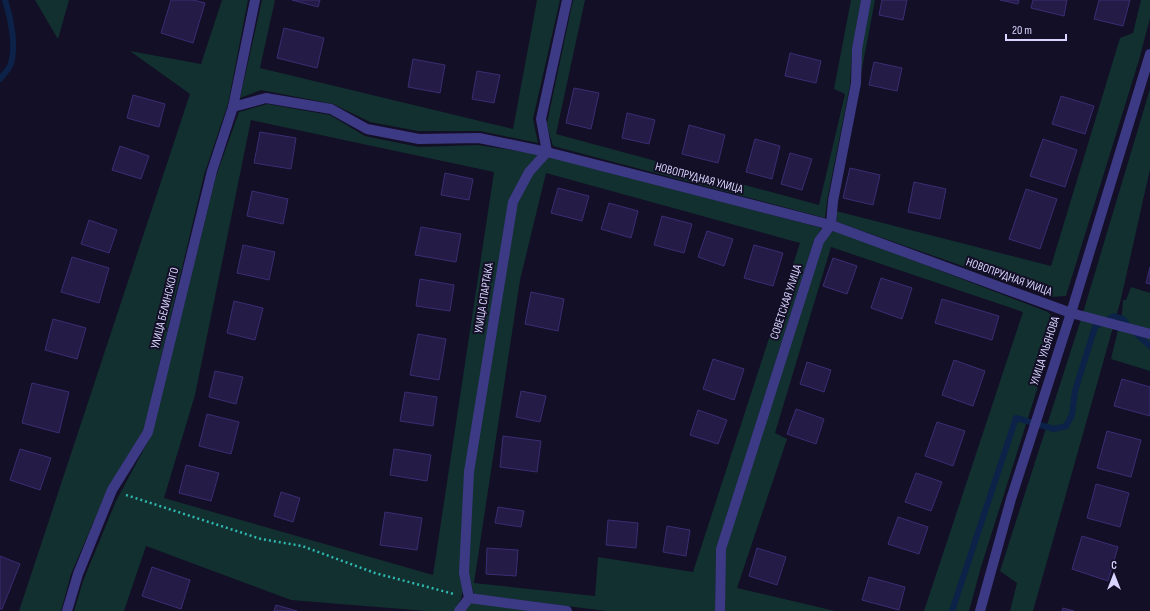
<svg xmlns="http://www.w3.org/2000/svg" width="1150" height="611" font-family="'Sofia Sans Condensed',sans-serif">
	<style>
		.green { fill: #12302f; fill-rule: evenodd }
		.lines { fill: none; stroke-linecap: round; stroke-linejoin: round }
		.stream { stroke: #0c2248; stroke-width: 6 }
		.building { fill: #241b47; stroke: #3b2d73 }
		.path { stroke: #2fb8b0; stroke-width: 2.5; stroke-dasharray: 2 3; stroke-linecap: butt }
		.minor { stroke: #3d3a85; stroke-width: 10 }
		.labels { text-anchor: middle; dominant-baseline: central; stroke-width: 4; stroke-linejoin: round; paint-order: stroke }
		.street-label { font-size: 12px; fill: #d9d4ff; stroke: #130f26 }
	</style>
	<rect width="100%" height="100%" fill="#130f26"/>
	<g class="green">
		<path d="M 35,0 L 69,0 L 58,39 Z"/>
		<path d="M 222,0 L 248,0 L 228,104 L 204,175 L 144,429 L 109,486 L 71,574 L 61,611 L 19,611 L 190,94 L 130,51 L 201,64 Z"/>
		<path d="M 262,0 L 275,0 L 260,68 L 513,129 L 537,0 L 560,0 L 533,119 L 538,143 L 480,131 L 418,131 L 370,122 L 333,104 L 261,90 L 240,98 Z"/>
		<path d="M 573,0 L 585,0 L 556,134 L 819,205 L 845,94 L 834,89 L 851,0 L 861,0 L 852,50 L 850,85 L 827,201 L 825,218 L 553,146 L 549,133 L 547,123 Z"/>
		<path d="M 870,0 L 875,0 L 860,79 L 861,49 Z"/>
		<path d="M 1141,0 L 1150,0 L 1150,18 L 1139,60 L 1066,296 L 1051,297 L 837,222 L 836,211 L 1051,266 L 1120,38 L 1133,33 Z"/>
		<path d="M 1150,89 L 1150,169 L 1121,299 L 1033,611 L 1010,611 L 1017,583 L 1000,571 L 1082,316 Z"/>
		<path d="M 267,104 L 330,115 L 365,136 L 419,147 L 478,145 L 539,154 L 526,171 L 509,199 L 465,471 L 463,591 L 461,599 L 454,611 L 426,611 L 291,600 L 146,546 L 124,611 L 74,611 L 83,581 L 116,501 L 151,436 L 216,176 L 239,112 ZM 251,120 L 494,172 L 433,575 L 164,498 L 195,395 Z"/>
		<path d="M 549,157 L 822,228 L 814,240 L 716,549 L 715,611 L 606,611 L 474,594 L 468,573 L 473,473 L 517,205 L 533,173 ZM 546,173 L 800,243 L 693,572 L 598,557 L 595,596 L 474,583 L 520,280 Z"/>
		<path d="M 834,230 L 1048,312 L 1058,323 L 981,567 L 969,611 L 924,611 L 1023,312 L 831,247 L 775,433 L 787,439 L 737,588 L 835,611 L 725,611 L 725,550 L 823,243 Z"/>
		<path d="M 1131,287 L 1150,293 L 1150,371 L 1111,359 L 1122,313 L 1123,300 L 1126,300 Z"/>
		<path d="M 471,602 L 537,611 L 463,611 Z"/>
	</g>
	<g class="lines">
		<g class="stream">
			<path d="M 0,79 C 3,75 8,70 10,66 C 17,48 11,18 5,0"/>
			<path d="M 952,611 L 1016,418 L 1054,429 L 1066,426 L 1072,415 L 1075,391 L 1095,327 L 1114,316 L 1123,319 L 1129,327 L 1150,346"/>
		</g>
	</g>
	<g class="building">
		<path d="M 171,0 L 193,0 L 205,3 L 193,43 L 161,33 Z"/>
		<path d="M 292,0 L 320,0 L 318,7 Z"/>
		<path d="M 882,0 L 907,0 L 903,20 L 879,15 Z"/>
		<path d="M 1000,0 L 1019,0 L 1018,4 Z"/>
		<path d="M 1033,0 L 1067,0 L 1064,16 L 1031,8 Z"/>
		<path d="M 1099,0 L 1130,0 L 1123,26 L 1094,19 Z"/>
		<path d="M 284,28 L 324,38 L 317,68 L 277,58 Z"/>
		<path d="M 790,53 L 821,61 L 816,83 L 785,76 Z"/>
		<path d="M 413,59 L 445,65 L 440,93 L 408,87 Z"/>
		<path d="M 874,62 L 902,68 L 897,91 L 869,85 Z"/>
		<path d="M 477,71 L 500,75 L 494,103 L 472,99 Z"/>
		<path d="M 574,88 L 599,93 L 591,129 L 566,123 Z"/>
		<path d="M 133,95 L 165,104 L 159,127 L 127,118 Z"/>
		<path d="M 1061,96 L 1094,106 L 1085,134 L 1052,124 Z"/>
		<path d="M 627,113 L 655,120 L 649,144 L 622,138 Z"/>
		<path d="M 689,125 L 725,135 L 718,163 L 682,154 Z"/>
		<path d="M 260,132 L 296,138 L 291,169 L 254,163 Z"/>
		<path d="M 755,139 L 780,146 L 772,179 L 746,172 Z"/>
		<path d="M 1043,139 L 1077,150 L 1065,187 L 1030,176 Z"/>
		<path d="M 120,146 L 149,156 L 141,179 L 112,170 Z"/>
		<path d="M 790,153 L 812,159 L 802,190 L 781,184 Z"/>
		<path d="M 850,168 L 880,175 L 873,205 L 843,198 Z"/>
		<path d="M 445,173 L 473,179 L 469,200 L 441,195 Z"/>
		<path d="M 914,182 L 946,189 L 940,219 L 908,212 Z"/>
		<path d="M 558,188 L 589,196 L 582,221 L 551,213 Z"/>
		<path d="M 1026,189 L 1057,199 L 1040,249 L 1009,239 Z"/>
		<path d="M 252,191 L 288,199 L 283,224 L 247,216 Z"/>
		<path d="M 609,203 L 638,211 L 631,238 L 601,229 Z"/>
		<path d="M 662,216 L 692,224 L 684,253 L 654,245 Z"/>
		<path d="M 89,220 L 117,230 L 109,253 L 81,244 Z"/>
		<path d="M 421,227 L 461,234 L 456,262 L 415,255 Z"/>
		<path d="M 707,231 L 733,239 L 724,266 L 698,257 Z"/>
		<path d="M 243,245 L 275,252 L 269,280 L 237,273 Z"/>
		<path d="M 754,245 L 783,253 L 773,286 L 744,278 Z"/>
		<path d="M 72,257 L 109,268 L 99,303 L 61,292 Z"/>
		<path d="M 833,258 L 857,266 L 847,294 L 823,286 Z"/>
		<path d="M 1150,267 L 1150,284 L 1146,283 Z"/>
		<path d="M 881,278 L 912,288 L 902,319 L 871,308 Z"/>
		<path d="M 420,279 L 454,285 L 450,311 L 416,306 Z"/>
		<path d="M 531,292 L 564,299 L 558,331 L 525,324 Z"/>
		<path d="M 942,299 L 999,316 L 992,340 L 935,323 Z"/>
		<path d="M 234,301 L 263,308 L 255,340 L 227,333 Z"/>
		<path d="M 53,319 L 86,328 L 77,359 L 45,350 Z"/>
		<path d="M 418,334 L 446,339 L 439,380 L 410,375 Z"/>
		<path d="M 713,359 L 744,369 L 734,400 L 703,389 Z"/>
		<path d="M 954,360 L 985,371 L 973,406 L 942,395 Z"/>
		<path d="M 807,362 L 831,370 L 824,392 L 800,384 Z"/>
		<path d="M 215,371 L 243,377 L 236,404 L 209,397 Z"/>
		<path d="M 1122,379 L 1150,387 L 1150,416 L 1114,406 Z"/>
		<path d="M 32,383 L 69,392 L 59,433 L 22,423 Z"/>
		<path d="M 521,391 L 546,396 L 540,422 L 516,417 Z"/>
		<path d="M 405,392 L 437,397 L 433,426 L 400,421 Z"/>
		<path d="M 796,409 L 824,419 L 816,444 L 787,434 Z"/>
		<path d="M 698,410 L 727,420 L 718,444 L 690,435 Z"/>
		<path d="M 207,414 L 239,422 L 231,454 L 199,446 Z"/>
		<path d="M 937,422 L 965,431 L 953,466 L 925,456 Z"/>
		<path d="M 1107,431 L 1141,440 L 1131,477 L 1097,468 Z"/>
		<path d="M 503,436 L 541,441 L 537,472 L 500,467 Z"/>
		<path d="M 20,449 L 51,458 L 40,490 L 10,480 Z"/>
		<path d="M 394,449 L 431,455 L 427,481 L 390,475 Z"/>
		<path d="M 186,465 L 219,473 L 211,501 L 179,493 Z"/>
		<path d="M 916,473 L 942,482 L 931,511 L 905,502 Z"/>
		<path d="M 1096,484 L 1129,493 L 1120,527 L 1087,518 Z"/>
		<path d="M 281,492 L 300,498 L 293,522 L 274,516 Z"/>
		<path d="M 498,507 L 524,511 L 521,527 L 495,523 Z"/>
		<path d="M 385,512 L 422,518 L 417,550 L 380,545 Z"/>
		<path d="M 898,517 L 928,527 L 919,554 L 888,544 Z"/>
		<path d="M 608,520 L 638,523 L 636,548 L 606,545 Z"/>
		<path d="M 667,526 L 690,530 L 686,556 L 663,552 Z"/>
		<path d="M 1082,536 L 1118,547 L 1108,581 L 1072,569 Z"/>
		<path d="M 487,548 L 518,550 L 516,576 L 486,574 Z"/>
		<path d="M 757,548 L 786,557 L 777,585 L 749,576 Z"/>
		<path d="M 0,556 L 20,564 L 2,609 L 0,609 Z"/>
		<path d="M 152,567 L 190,580 L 181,609 L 142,596 Z"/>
		<path d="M 869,577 L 905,587 L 899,610 L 862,600 Z"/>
		<path d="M 276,605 L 297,611 L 274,611 Z"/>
		<path d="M 1063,608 L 1074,611 L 1062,611 Z"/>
	</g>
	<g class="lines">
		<path class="path" d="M 126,495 L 261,539 L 302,546 L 375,573 L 454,594"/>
		<g class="minor">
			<path d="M 233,107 L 266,98 L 331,109 L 367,129 L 419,139 L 479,138 L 547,152 L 831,225 L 1071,313 L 1150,334"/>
			<path d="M 469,598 L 567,611"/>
			<path d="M 67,611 L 78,574 L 112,490 L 148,432 L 212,171 L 233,107 L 255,0"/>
			<path d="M 459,611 L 469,598 L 464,573 L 469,472 L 513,202 L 529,172 L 547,152 L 541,119 L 567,0"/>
			<path d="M 720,611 L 721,549 L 819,241 L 831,225 L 833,201 L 856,83 L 857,49 L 866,0"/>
			<path d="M 980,611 L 1011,499 L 1071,313 L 1150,54"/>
		</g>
	</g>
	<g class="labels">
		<g class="street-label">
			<text transform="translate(699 178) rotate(15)">НОВОПРУДНАЯ УЛИЦА</text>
			<text transform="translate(1009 277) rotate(20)">НОВОПРУДНАЯ УЛИЦА</text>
			<text transform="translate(484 298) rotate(-81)">УЛИЦА СПАРТАКА</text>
			<text transform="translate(786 302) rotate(-72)">СОВЕТСКАЯ УЛИЦА</text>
			<text transform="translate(165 308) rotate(-76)">УЛИЦА БЕЛИНСКОГО</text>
			<text transform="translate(1045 351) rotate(-72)">УЛИЦА УЛЬЯНОВА</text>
		</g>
	</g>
	<g transform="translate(1114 575)" stroke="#130f26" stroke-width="3" paint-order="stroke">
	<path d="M0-3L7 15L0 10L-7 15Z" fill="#d9d4ff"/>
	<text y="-6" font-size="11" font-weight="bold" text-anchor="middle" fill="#d9d4ff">С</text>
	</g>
	<path d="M1006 34v6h60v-6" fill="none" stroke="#d9d4ff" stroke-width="2"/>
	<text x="1012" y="34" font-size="12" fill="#d9d4ff" stroke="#130f26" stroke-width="3" paint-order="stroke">20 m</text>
</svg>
